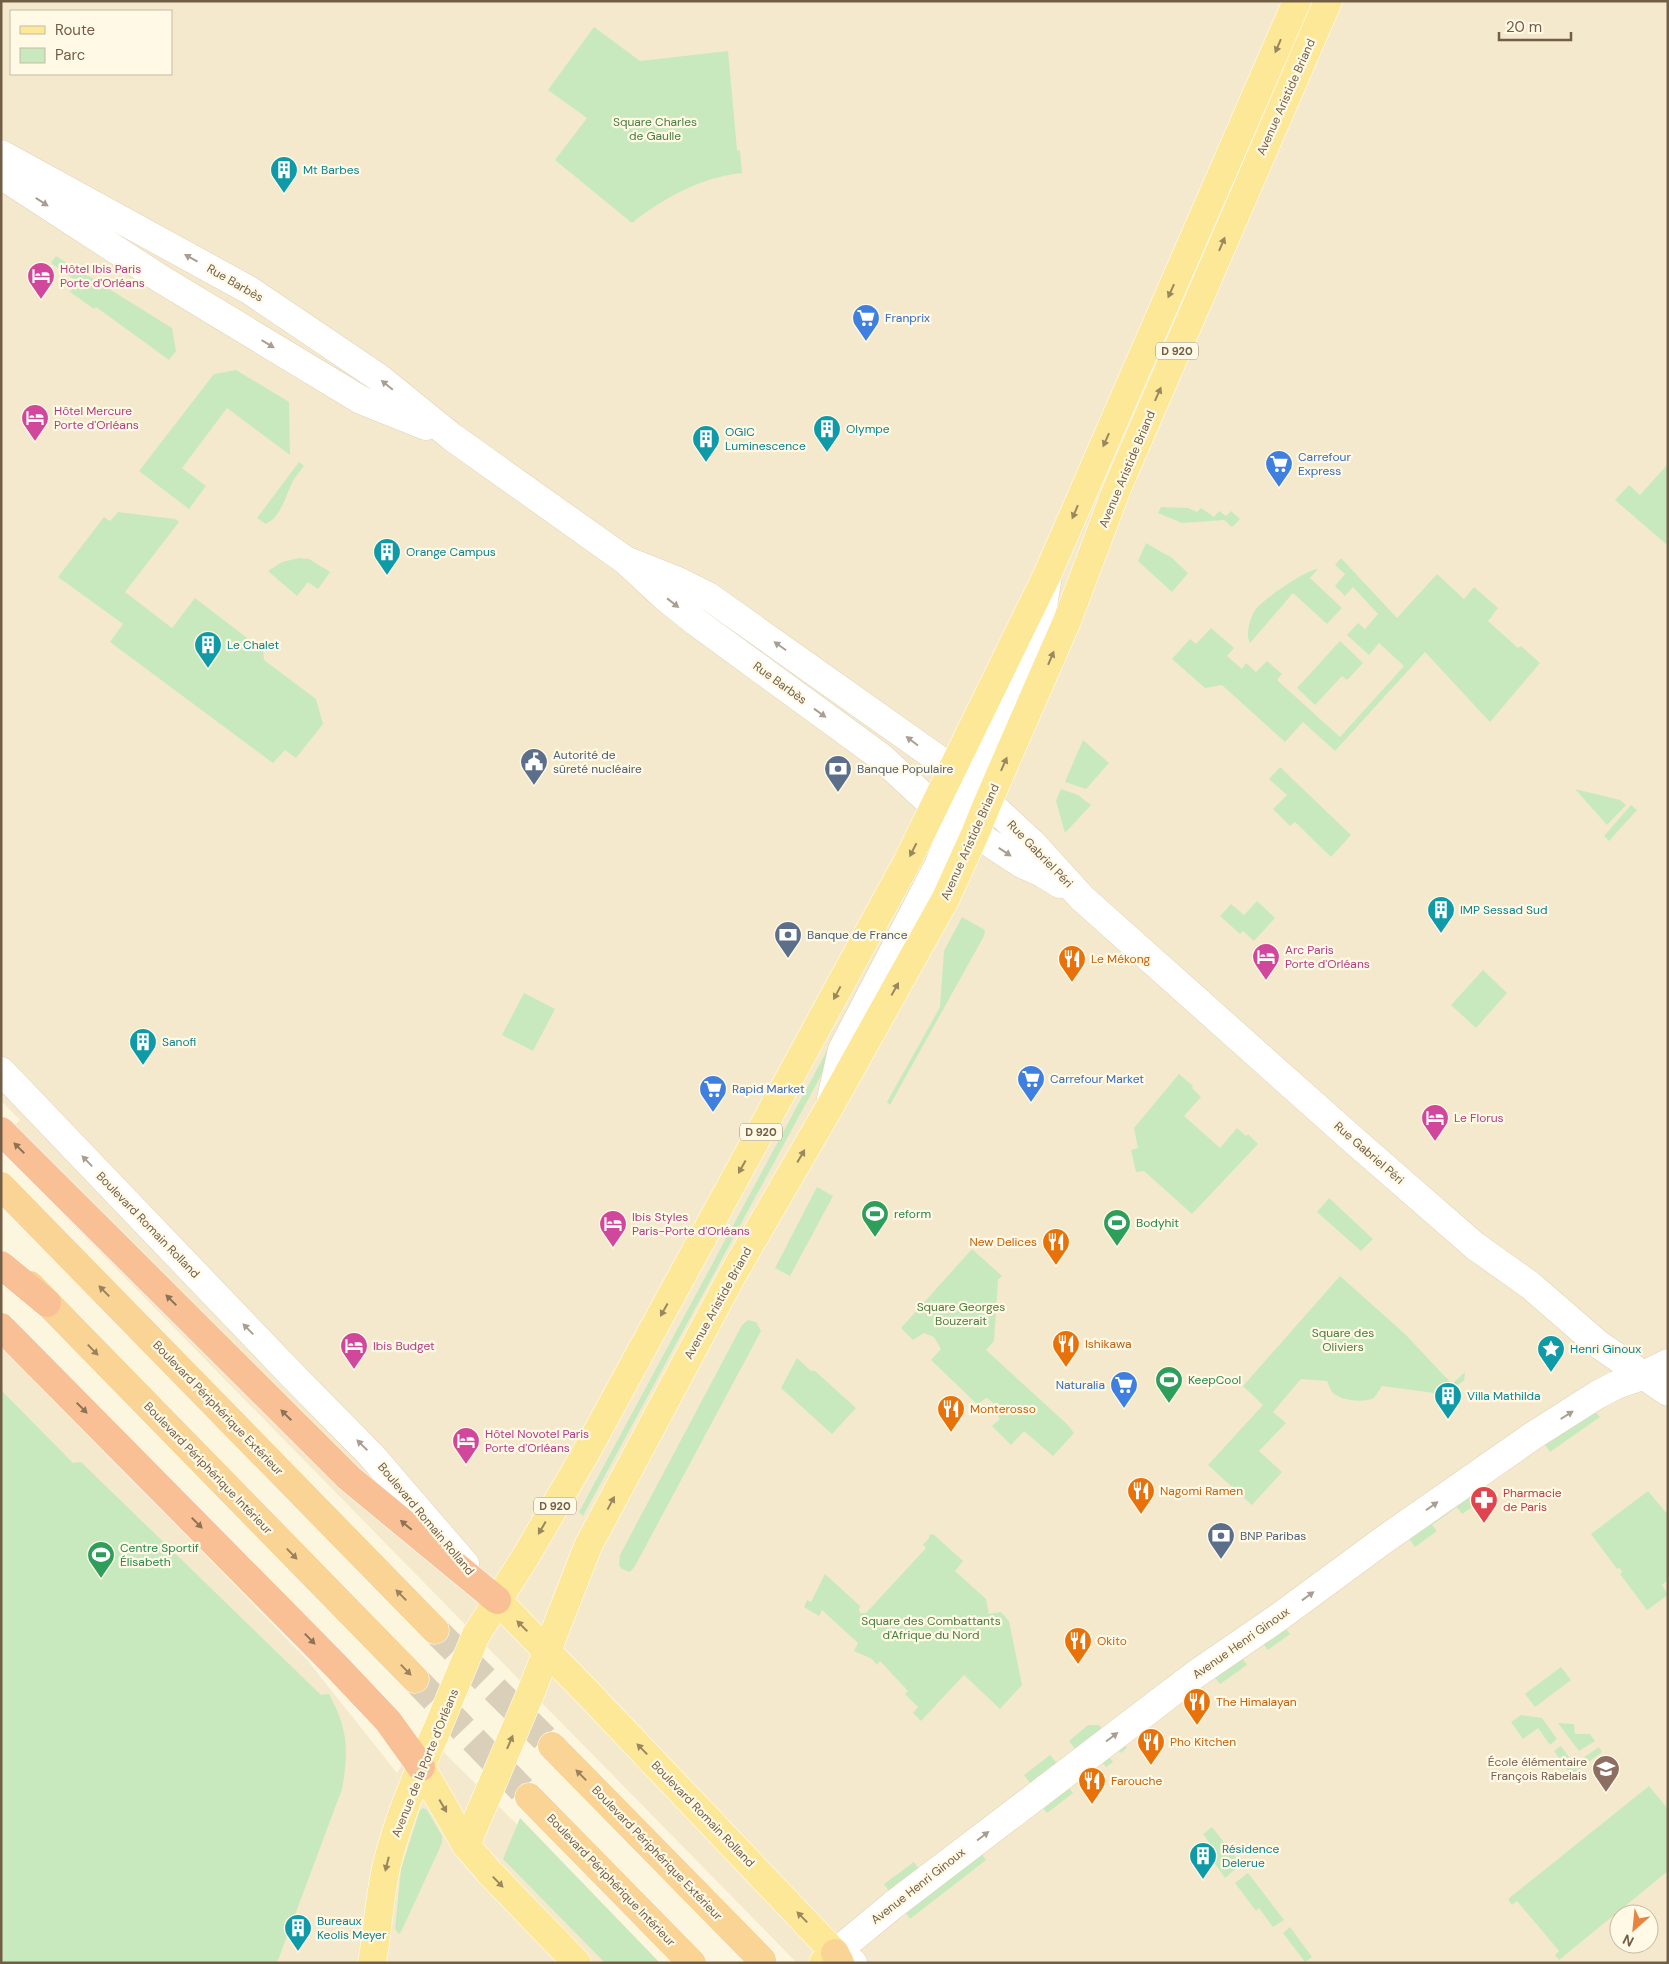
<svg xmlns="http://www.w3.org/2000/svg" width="1669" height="1964" font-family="'DM Sans',sans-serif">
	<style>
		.residential { fill: #f4e9cd; fill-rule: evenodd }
		.green { fill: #c8e9be }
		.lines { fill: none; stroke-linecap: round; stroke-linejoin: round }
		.trunk-tunnel { stroke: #dad0b9; stroke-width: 28; stroke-dasharray: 28 14; stroke-linecap: butt }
		.tertiary-casing { stroke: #e0d3bb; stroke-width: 29 }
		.secondary-casing { stroke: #e2d2b6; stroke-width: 29 }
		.primary-casing { stroke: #fff; stroke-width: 29 }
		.trunk-casing { stroke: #fff; stroke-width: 29 }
		.motorway-casing { stroke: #fff; stroke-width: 29 }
		.tertiary { stroke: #fff; stroke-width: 28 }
		.secondary { stroke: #fff; stroke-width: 28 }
		.primary { stroke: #fce896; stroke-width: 28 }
		.trunk { stroke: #fad495; stroke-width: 28 }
		.motorway { stroke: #f8c094; stroke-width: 28 }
		.primary-bridge-casing { stroke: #fff; stroke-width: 29; stroke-linecap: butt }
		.primary-bridge { stroke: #fce896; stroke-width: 28 }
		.oneway { fill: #9b875f }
		.oneway2 { fill: #aa9e91 }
		.oneway3 { fill: #8d7256 }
		.oneway4 { fill: #9b815e }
		.labels { text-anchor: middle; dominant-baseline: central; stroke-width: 4.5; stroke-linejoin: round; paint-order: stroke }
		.shield { fill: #fff9e5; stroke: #9c8c76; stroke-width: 1 }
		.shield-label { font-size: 11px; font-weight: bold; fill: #725e47 }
		.street-label { font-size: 12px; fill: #725e47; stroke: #fff9e5 }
		.park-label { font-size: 12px; fill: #497e41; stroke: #fff9e5 }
		.culture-label { font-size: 12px; fill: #0d838f; stroke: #fff9e5; text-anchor: start }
		.hotel-label { font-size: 12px; fill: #b23c85; stroke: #fff9e5; text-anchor: start }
		.shop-label { font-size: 12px; fill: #366cbe; stroke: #fff9e5; text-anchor: start }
		.service-label { font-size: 12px; fill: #4e5e75; stroke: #fff9e5; text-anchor: start }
		.food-label { font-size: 12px; fill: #c56008; stroke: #fff9e5; text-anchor: start }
		.leisure-label { font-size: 12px; fill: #27864d; stroke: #fff9e5; text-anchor: start }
		.health-label { font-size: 12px; fill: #be3a42; stroke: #fff9e5; text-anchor: start }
		.education-label { font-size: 12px; fill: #785e54; stroke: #fff9e5; text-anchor: end }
	</style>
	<rect width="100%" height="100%" fill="#fcf6df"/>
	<g class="residential">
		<path d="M 1,1 L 1668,1 L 1668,1963 L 797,1963 L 1,1151 L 1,1138 L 20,1120 L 1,1101 ZM 11,11 L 171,11 L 171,74 L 11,74 ZM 1619,1914 L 1649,1914 L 1649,1944 L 1619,1944 Z"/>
		<path d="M 1,1344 L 308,1661 L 397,1773 L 423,1732 L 658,1963 L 1,1963 Z"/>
	</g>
	<g class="green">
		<path d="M 594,27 L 640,61 L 728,51 L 737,150 L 740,151 L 742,173 C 702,177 663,198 632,223 L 555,160 L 587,118 L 548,90 Z"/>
		<path d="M 56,256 L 172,328 L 176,351 L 169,360 L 96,307 L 94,309 L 70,292 L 78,282 L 51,263 Z"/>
		<path d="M 236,370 L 289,402 L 290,455 L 227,408 L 182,468 L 206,486 L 189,509 L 139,471 L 214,374 Z"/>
		<path d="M 299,462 L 304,466 C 301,470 297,475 294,479 C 286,494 282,516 266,524 L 257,518 Z"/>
		<path d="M 1668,464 L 1668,543 L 1666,544 L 1615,500 L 1629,485 L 1640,495 Z"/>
		<path d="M 1161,507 L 1188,508 L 1197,512 L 1201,508 L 1214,517 L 1219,511 L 1226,516 L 1231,511 L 1240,519 L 1232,527 L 1224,520 L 1182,523 L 1158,513 Z"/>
		<path d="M 118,512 L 175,519 L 179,522 L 125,592 L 172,628 L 195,598 L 263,650 L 264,660 L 316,699 L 323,724 L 296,758 L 285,750 L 273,763 L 110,642 L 123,624 L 58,577 L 104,517 L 110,521 Z"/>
		<path d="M 1146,543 L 1172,558 L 1188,573 L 1172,592 L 1138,561 Z"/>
		<path d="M 299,558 L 309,559 L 330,572 L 318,589 L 308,582 L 297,596 L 268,571 L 282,562 Z"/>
		<path d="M 1341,558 L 1397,618 L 1437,574 L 1464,599 L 1474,587 L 1498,608 L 1488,621 L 1518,648 L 1521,646 L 1540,663 L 1490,722 L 1425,652 L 1335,751 L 1303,722 L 1285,742 L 1222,685 L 1205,688 L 1172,659 L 1190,639 L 1196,644 L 1211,628 L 1234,648 L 1227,656 L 1242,669 L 1246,663 L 1256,672 L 1267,661 L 1282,674 L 1277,680 L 1340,737 L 1404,666 L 1379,643 L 1369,655 L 1347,635 L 1358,623 L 1365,629 L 1378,614 L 1353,587 L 1345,596 L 1335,586 L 1345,574 L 1335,565 Z"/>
		<path d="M 1318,569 L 1310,578 L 1342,608 L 1327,624 L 1293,593 L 1250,643 C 1245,635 1250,617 1256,609 C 1264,599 1305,570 1318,569 Z"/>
		<path d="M 1340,641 L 1363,663 L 1347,680 L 1342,676 L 1315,705 L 1297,688 Z"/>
		<path d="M 1083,740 L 1109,763 L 1086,789 L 1065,782 Z"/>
		<path d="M 1280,767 L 1351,835 L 1331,857 L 1295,822 L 1290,826 L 1273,809 L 1287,795 L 1269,779 Z"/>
		<path d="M 1061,789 L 1078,795 L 1091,805 L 1065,833 L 1056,801 Z"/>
		<path d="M 1575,789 L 1620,800 L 1626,805 L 1607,825 Z"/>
		<path d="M 1631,805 L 1637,810 L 1609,841 L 1604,836 Z"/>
		<path d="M 1257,901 L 1275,918 L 1254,941 L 1243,931 L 1240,934 L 1220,916 L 1231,904 L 1244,915 Z"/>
		<path d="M 962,917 L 985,930 L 984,936 L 890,1105 L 887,1102 L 940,1007 L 944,951 Z"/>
		<path d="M 1483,970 L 1507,993 L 1476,1028 L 1451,1005 Z"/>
		<path d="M 524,993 L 555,1009 L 533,1051 L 502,1035 Z"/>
		<path d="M 857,1009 L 583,1516 L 579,1512 L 844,1019 Z"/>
		<path d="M 1179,1074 L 1193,1086 L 1192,1088 L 1201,1097 L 1184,1116 L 1220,1148 L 1237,1128 L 1246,1136 L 1248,1134 L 1258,1144 L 1192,1214 L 1144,1171 L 1136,1172 L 1131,1150 L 1138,1148 L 1134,1128 Z"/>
		<path d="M 817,1187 L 833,1196 L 790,1276 L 775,1268 Z"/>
		<path d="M 1329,1198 L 1373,1239 L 1361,1251 L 1317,1212 Z"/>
		<path d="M 972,1249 L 1002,1276 L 998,1280 L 994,1341 L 986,1350 L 1068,1425 L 1074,1433 L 1053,1456 L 1024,1431 L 1011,1445 L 992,1426 L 1000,1419 L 998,1416 L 1002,1411 L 987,1398 L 983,1400 L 978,1405 L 931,1360 L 941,1349 L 934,1337 L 924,1333 L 913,1340 L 901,1328 Z"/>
		<path d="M 1340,1276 L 1405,1334 L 1452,1384 L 1465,1372 L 1464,1381 L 1442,1394 L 1382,1386 L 1374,1398 C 1364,1403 1342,1401 1333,1393 C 1330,1390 1329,1385 1327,1381 L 1301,1379 L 1273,1412 L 1286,1423 L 1259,1451 L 1282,1472 L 1252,1505 L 1208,1465 L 1263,1405 L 1243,1386 Z"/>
		<path d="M 748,1320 L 756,1322 L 761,1331 L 635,1566 L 630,1572 L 622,1569 L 619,1565 L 620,1555 L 742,1325 Z"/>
		<path d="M 797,1358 L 811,1371 L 815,1371 L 856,1408 L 832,1434 L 781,1388 Z"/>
		<path d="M 1,1390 L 73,1463 L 81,1462 L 321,1695 L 329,1694 C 348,1729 349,1750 342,1789 L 277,1963 L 1,1963 Z"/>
		<path d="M 1594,1410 L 1600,1417 L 1550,1452 L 1544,1443 Z"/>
		<path d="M 1479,1487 L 1487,1497 L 1462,1514 L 1457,1507 L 1432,1525 L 1437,1531 L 1415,1547 L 1408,1537 Z"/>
		<path d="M 1648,1491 L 1668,1515 L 1668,1580 L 1662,1585 L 1668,1595 L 1647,1610 L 1620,1574 L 1622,1572 L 1620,1568 L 1617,1569 L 1591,1534 Z"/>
		<path d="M 933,1534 L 963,1561 L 955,1571 L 986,1599 L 989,1614 L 1001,1612 L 1009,1621 L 1022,1685 L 1000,1709 L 964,1675 L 921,1721 L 913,1713 L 918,1707 L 905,1694 L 908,1691 L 880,1661 L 877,1665 L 872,1659 L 854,1651 L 858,1643 L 822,1610 L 819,1616 L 804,1607 L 807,1600 L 811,1602 L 825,1574 L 860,1606 L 859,1610 L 860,1613 L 866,1613 L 926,1548 L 923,1545 L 929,1538 L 929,1535 Z"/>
		<path d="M 1283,1625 L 1290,1634 L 1268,1650 L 1262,1643 L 1242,1658 L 1247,1665 L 1220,1684 L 1212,1674 Z"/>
		<path d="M 1561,1667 L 1571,1680 L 1535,1707 L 1525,1694 Z"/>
		<path d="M 1521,1715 L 1542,1718 L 1557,1739 L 1550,1745 L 1538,1728 L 1523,1739 L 1511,1722 Z"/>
		<path d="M 1558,1723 L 1574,1724 L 1575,1734 L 1590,1734 L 1595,1741 L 1579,1751 Z"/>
		<path d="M 1088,1725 L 1099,1725 L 1104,1731 L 1078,1753 L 1069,1741 Z"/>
		<path d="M 1121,1740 L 1127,1748 L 1121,1753 L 1116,1747 L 1107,1754 L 1113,1762 L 1106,1767 L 1100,1760 L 1067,1785 L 1073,1793 L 1047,1813 L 1039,1803 Z"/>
		<path d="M 1561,1746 L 1574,1764 L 1599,1747 L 1602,1752 L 1571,1775 L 1554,1751 Z"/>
		<path d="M 1050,1755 L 1060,1767 L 1033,1787 L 1024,1775 Z"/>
		<path d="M 1649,1786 L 1668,1809 L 1668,1871 L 1559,1960 L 1555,1955 L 1559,1951 L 1517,1901 L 1512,1905 L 1508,1899 Z"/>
		<path d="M 423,1808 L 427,1810 L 442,1836 L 442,1843 L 401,1932 L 399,1934 L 395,1929 L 401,1869 L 420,1810 Z"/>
		<path d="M 520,1818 L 660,1963 L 605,1963 L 503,1859 Z"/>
		<path d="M 1212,1827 L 1241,1864 L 1225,1878 L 1211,1858 L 1217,1853 L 1203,1834 Z"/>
		<path d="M 978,1849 L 986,1860 L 910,1919 L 902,1908 Z"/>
		<path d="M 914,1862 L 922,1873 L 892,1895 L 884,1884 Z"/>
		<path d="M 1248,1873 L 1284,1920 L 1273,1927 L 1259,1908 L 1256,1911 L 1235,1883 Z"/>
		<path d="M 1290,1927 L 1312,1957 L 1305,1962 L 1283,1933 Z"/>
	</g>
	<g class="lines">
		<g class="trunk-tunnel">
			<path d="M 435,1630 L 552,1746"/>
			<path d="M 415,1679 L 529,1797"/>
		</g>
		<defs>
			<path id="tertiary" d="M 1642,1376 L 1668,1363"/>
			<g id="secondary">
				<path d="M 1,154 L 249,290 L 378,377 L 452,437 L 625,560 L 666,598 L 696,622 L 881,757 L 935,807 L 1022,864 L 1042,873 L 1060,884"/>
				<path d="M 1,175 L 161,279 L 361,400 L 426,426"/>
				<path d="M 625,560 L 678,581 L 708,596 L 952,769 L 1032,843 L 1082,898 L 1350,1137 L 1475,1246 L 1530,1285 L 1598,1344 L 1668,1392"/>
				<path d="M 971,800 L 969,784 L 973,768 L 1040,624 L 1047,582"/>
				<path d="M 1,1071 L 294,1377 L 371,1455 L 465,1564"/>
				<path d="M 831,1099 L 842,1050 L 938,866 L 956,822 L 954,803"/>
				<path d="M 853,1963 L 835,1953 L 893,1905 L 1145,1713 L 1196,1674 L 1279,1617 L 1385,1539 L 1534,1435 L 1597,1395 L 1616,1385 L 1642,1376"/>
			</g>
			<g id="primary">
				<path d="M 497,1600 L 583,1688 L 835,1953 L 823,1963"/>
				<path d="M 476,1635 L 526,1556 L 584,1456 L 907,862 L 1048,573 L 1297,1"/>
				<path d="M 531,1692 L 588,1546 L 733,1274 L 829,1108 L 946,898 L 975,834 L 988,802 L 1067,621 L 1116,491 L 1328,1"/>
				<path d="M 421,1767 L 466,1845 L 490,1873 L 577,1963"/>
				<path d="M 466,1845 L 491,1787"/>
				<path d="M 372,1963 C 378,1930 379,1897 387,1864 C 398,1819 417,1775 436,1732"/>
			</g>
			<g id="trunk">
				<path d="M 1,1186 L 435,1630"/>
				<path d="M 30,1285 L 415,1679"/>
				<path d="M 552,1746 L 762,1960"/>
				<path d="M 529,1797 L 692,1963"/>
				<path d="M 835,1953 L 840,1963"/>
			</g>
			<g id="motorway">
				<path d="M 1,1131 L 349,1478 L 497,1600"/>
				<path d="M 1,1265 L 47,1303"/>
				<path d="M 1,1327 L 336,1666 L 388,1721 L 421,1767"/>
			</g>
		</defs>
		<use href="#tertiary" class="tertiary-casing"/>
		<use href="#secondary" class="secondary-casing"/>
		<use href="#primary" class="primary-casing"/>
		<use href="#trunk" class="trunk-casing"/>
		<use href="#motorway" class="motorway-casing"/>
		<use href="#tertiary" class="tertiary"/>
		<use href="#secondary" class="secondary"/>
		<use href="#primary" class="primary"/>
		<use href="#trunk" class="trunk"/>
		<use href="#motorway" class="motorway"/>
		<defs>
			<g id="primary-bridge">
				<path d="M 436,1732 L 476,1635"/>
				<path d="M 491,1787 L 531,1692"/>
			</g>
		</defs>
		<use href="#primary-bridge" class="primary-bridge-casing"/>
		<use href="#primary-bridge" class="primary-bridge"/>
	</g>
	<defs><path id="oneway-solid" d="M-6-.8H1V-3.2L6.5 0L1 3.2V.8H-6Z" transform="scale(1.25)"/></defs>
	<g class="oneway">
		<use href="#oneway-solid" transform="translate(1278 46) rotate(113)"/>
		<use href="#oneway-solid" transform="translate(1222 244) rotate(-67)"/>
		<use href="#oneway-solid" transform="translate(1171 291) rotate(114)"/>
		<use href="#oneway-solid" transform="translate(1158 394) rotate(-66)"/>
		<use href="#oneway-solid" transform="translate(1106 440) rotate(114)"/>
		<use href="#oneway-solid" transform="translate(1075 512) rotate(113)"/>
		<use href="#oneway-solid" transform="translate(1051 658) rotate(-67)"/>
		<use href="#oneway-solid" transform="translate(1004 764) rotate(-66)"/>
		<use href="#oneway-solid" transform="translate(913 850) rotate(117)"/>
		<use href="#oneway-solid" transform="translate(895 989) rotate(-61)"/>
		<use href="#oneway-solid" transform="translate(837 993) rotate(118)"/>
		<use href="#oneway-solid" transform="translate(801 1156) rotate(-60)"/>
		<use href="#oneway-solid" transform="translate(742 1167) rotate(119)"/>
		<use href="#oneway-solid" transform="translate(664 1310) rotate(119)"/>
		<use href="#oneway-solid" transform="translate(611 1503) rotate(-62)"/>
		<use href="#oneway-solid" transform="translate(542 1528) rotate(120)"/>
		<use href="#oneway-solid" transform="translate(522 1626) rotate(-135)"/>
		<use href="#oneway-solid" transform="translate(510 1742) rotate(-67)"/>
		<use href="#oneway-solid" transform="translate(642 1749) rotate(-134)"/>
		<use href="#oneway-solid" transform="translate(443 1806) rotate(60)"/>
		<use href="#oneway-solid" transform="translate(387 1864) rotate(104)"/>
		<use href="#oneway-solid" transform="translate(498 1882) rotate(46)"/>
		<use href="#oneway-solid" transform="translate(802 1917) rotate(-134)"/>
	</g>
	<g class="oneway2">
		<use href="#oneway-solid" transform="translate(42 202) rotate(33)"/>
		<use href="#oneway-solid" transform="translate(191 258) rotate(-151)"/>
		<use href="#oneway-solid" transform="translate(268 344) rotate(31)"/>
		<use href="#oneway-solid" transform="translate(387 385) rotate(-141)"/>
		<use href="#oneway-solid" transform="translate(673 603) rotate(38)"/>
		<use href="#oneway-solid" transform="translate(780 646) rotate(-145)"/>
		<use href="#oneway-solid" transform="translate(820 713) rotate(36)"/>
		<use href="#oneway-solid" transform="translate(912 741) rotate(-143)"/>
		<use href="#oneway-solid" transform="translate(1005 852) rotate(33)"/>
		<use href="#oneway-solid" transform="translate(87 1161) rotate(-134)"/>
		<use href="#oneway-solid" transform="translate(248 1329) rotate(-134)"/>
		<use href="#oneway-solid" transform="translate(1567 1415) rotate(-32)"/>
		<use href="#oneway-solid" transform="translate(362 1445) rotate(-135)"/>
		<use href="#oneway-solid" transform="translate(1432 1506) rotate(-35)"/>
		<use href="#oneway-solid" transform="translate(1308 1596) rotate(-36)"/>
		<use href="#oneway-solid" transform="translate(1112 1737) rotate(-37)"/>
		<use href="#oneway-solid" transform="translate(983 1836) rotate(-37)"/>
	</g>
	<g class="oneway3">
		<use href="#oneway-solid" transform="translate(19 1148) rotate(-135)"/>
		<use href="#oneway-solid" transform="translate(171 1300) rotate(-135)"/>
		<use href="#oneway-solid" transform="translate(82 1408) rotate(45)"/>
		<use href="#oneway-solid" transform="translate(286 1415) rotate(-135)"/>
		<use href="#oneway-solid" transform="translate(197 1523) rotate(45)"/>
		<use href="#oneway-solid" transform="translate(406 1525) rotate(-140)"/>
		<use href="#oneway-solid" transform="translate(310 1639) rotate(46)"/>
	</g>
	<g class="oneway4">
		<use href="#oneway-solid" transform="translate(104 1291) rotate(-134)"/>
		<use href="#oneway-solid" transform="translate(93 1350) rotate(46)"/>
		<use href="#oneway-solid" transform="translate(292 1554) rotate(46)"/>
		<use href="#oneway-solid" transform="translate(401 1595) rotate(-134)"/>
		<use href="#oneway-solid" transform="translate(406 1670) rotate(46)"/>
		<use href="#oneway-solid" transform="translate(581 1775) rotate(-134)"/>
	</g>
	<defs>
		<symbol id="building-pin" viewBox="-11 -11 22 30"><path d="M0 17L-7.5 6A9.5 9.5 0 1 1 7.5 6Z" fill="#0f9aa8" stroke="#fff9e5"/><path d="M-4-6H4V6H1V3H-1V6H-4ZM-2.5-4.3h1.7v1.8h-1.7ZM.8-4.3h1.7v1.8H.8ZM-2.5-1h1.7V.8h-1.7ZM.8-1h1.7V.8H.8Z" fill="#fff"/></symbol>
		<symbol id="hotel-pin" viewBox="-11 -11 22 30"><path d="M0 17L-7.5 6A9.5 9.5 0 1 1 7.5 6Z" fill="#d1479c" stroke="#fff9e5"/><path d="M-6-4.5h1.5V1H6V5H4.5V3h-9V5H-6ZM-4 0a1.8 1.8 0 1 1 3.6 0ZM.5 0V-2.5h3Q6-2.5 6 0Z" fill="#fff"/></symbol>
		<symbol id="supermarket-pin" viewBox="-11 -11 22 30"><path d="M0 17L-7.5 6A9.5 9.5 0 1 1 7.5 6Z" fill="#3f7fe0" stroke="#fff9e5"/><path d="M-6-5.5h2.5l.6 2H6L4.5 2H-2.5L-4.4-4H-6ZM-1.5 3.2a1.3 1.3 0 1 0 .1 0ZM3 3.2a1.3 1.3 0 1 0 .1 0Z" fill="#fff"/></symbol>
		<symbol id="civic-pin" viewBox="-11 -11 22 30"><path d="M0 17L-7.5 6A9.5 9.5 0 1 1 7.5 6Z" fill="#5c6f8a" stroke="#fff9e5"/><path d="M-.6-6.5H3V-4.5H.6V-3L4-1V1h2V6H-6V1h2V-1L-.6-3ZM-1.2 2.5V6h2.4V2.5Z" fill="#fff"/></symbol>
		<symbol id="bank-pin" viewBox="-11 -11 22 30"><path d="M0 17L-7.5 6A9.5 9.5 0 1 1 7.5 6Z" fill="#5c6f8a" stroke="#fff9e5"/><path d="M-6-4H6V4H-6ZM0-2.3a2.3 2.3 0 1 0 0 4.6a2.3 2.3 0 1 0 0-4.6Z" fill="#fff"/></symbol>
		<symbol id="restaurant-pin" viewBox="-11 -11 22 30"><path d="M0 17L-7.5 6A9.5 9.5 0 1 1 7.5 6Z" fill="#e8710a" stroke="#fff9e5"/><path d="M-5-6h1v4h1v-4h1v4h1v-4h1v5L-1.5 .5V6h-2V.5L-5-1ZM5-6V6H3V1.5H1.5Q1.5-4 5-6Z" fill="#fff"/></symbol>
		<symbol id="stadium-pin" viewBox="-11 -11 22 30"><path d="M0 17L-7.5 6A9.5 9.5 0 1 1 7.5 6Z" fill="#2e9e5b" stroke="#fff9e5"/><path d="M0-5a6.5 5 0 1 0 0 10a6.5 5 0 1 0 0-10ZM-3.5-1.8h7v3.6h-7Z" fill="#fff"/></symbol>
		<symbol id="sight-pin" viewBox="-11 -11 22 30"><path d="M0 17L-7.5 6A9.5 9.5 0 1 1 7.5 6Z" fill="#0f9aa8" stroke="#fff9e5"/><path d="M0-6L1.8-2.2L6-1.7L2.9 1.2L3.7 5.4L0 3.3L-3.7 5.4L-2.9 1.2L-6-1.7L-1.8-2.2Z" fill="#fff"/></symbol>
		<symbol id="pharmacy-pin" viewBox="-11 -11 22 30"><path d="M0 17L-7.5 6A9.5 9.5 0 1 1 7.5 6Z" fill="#e0444e" stroke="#fff9e5"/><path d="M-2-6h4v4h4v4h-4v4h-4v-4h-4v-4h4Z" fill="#fff"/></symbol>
		<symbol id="school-pin" viewBox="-11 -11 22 30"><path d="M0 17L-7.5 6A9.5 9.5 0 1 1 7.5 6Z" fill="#8d6e63" stroke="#fff9e5"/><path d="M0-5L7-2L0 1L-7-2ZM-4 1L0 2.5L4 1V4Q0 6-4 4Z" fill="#fff"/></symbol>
	</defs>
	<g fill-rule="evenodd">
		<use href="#building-pin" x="268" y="154" width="32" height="43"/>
		<use href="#hotel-pin" x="25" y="260" width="32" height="43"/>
		<use href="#supermarket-pin" x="850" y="302" width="32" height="43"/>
		<use href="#hotel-pin" x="19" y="402" width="32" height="43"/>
		<use href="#building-pin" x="811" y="413" width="32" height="43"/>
		<use href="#building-pin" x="690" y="423" width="32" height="43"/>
		<use href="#supermarket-pin" x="1263" y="448" width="32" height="43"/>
		<use href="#building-pin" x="371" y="536" width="32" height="43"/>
		<use href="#building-pin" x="192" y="629" width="32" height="43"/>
		<use href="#civic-pin" x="518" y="746" width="32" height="43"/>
		<use href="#bank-pin" x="822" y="753" width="32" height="43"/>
		<use href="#building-pin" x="1425" y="894" width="32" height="43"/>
		<use href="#bank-pin" x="772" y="919" width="32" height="43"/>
		<use href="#hotel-pin" x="1250" y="941" width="32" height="43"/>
		<use href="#restaurant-pin" x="1056" y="943" width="32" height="43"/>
		<use href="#building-pin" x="127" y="1026" width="32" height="43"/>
		<use href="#supermarket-pin" x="1015" y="1063" width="32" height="43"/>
		<use href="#supermarket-pin" x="697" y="1073" width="32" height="43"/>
		<use href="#hotel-pin" x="1419" y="1102" width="32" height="43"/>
		<use href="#stadium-pin" x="859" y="1198" width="32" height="43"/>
		<use href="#stadium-pin" x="1101" y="1207" width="32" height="43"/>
		<use href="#hotel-pin" x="597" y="1208" width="32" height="43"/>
		<use href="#restaurant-pin" x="1040" y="1226" width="32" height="43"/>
		<use href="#restaurant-pin" x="1050" y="1328" width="32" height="43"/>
		<use href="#hotel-pin" x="338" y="1330" width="32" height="43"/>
		<use href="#sight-pin" x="1535" y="1333" width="32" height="43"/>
		<use href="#stadium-pin" x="1153" y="1364" width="32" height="43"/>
		<use href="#supermarket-pin" x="1108" y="1369" width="32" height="43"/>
		<use href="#building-pin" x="1432" y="1380" width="32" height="43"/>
		<use href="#restaurant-pin" x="935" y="1393" width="32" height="43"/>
		<use href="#hotel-pin" x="450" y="1425" width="32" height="43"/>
		<use href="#restaurant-pin" x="1125" y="1475" width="32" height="43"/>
		<use href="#pharmacy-pin" x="1468" y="1484" width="32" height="43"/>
		<use href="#bank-pin" x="1205" y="1520" width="32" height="43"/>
		<use href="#stadium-pin" x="85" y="1539" width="32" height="43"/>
		<use href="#restaurant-pin" x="1062" y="1625" width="32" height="43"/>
		<use href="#restaurant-pin" x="1181" y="1686" width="32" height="43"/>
		<use href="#restaurant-pin" x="1135" y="1726" width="32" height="43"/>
		<use href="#school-pin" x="1590" y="1753" width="32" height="43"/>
		<use href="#restaurant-pin" x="1076" y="1765" width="32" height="43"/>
		<use href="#building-pin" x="1187" y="1840" width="32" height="43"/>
		<use href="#building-pin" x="282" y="1912" width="32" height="43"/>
	</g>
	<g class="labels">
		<g class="shield">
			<rect x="1156" y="342.5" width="42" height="17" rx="4"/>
			<rect x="740" y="1123.5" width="42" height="17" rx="4"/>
			<rect x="534" y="1497.5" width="42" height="17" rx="4"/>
		</g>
		<g class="shield-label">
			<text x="1177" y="351">D 920</text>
			<text x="761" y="1132">D 920</text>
			<text x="555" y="1506">D 920</text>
		</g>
		<g class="street-label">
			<text transform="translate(1286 97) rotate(-66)">Avenue Aristide Briand</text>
			<text transform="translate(235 283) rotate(30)">Rue Barbès</text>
			<text transform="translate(1127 469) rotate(-67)">Avenue Aristide Briand</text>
			<text transform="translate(780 683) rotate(36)">Rue Barbès</text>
			<text transform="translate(970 842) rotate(-66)">Avenue Aristide Briand</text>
			<text transform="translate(1040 854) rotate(46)">Rue Gabriel Péri</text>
			<text transform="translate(1369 1153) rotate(41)">Rue Gabriel Péri</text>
			<text transform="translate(148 1225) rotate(46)">Boulevard Romain Rolland</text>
			<text transform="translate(718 1303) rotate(-61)">Avenue Aristide Briand</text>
			<text transform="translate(218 1408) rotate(46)">Boulevard Périphérique Extérieur</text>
			<text transform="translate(208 1468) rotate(46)">Boulevard Périphérique Intérieur</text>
			<text transform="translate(426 1519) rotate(50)">Boulevard Romain Rolland</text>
			<text transform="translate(1241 1643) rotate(-35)">Avenue Henri Ginoux</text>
			<text transform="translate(425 1763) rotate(-68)">Avenue de la Porte d'Orléans</text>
			<text transform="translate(703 1814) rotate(46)">Boulevard Romain Rolland</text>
			<text transform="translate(657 1853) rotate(46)">Boulevard Périphérique Extérieur</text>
			<text transform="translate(611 1880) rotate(46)">Boulevard Périphérique Intérieur</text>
			<text transform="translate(918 1886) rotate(-38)">Avenue Henri Ginoux</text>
		</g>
		<g class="park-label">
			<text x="655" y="122">Square Charles<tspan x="655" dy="14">de Gaulle</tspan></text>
			<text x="961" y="1307">Square Georges<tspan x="961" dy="14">Bouzerait</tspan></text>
			<text x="1343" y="1333">Square des<tspan x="1343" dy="14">Oliviers</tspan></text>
			<text x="931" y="1621">Square des Combattants<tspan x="931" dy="14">d'Afrique du Nord</tspan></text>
		</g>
		<g class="culture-label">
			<text x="303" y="170">Mt Barbes</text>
			<text x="846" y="429">Olympe</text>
			<text x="725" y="432">OGIC<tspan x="725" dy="14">Luminescence</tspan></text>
			<text x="406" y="552">Orange Campus</text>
			<text x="227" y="645">Le Chalet</text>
			<text x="1460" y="910">IMP Sessad Sud</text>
			<text x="162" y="1042">Sanofi</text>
			<text x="1570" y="1349">Henri Ginoux</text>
			<text x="1467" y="1396">Villa Mathilda</text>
			<text x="1222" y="1849">Résidence<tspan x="1222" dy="14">Delerue</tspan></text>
			<text x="317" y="1921">Bureaux<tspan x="317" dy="14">Keolis Meyer</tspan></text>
		</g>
		<g class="hotel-label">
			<text x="60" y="269">Hôtel Ibis Paris<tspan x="60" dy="14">Porte d'Orléans</tspan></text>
			<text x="54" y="411">Hôtel Mercure<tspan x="54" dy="14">Porte d'Orléans</tspan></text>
			<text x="1285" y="950">Arc Paris<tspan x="1285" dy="14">Porte d'Orléans</tspan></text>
			<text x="1454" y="1118">Le Florus</text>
			<text x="632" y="1217">Ibis Styles<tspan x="632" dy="14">Paris-Porte d'Orléans</tspan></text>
			<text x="373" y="1346">Ibis Budget</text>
			<text x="485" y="1434">Hôtel Novotel Paris<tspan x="485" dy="14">Porte d'Orléans</tspan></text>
		</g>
		<g class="shop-label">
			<text x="885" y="318">Franprix</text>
			<text x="1298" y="457">Carrefour<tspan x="1298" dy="14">Express</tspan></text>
			<text x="1050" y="1079">Carrefour Market</text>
			<text x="732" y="1089">Rapid Market</text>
			<text x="1105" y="1385" text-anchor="end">Naturalia</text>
		</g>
		<g class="service-label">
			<text x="553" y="755">Autorité de<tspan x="553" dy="14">sûreté nucléaire</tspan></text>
			<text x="857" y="769">Banque Populaire</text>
			<text x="807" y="935">Banque de France</text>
			<text x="1240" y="1536">BNP Paribas</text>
		</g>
		<g class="food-label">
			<text x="1091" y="959">Le Mékong</text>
			<text x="1037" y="1242" text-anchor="end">New Delices</text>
			<text x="1085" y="1344">Ishikawa</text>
			<text x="970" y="1409">Monterosso</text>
			<text x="1160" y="1491">Nagomi Ramen</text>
			<text x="1097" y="1641">Okito</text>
			<text x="1216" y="1702">The Himalayan</text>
			<text x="1170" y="1742">Pho Kitchen</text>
			<text x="1111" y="1781">Farouche</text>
		</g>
		<g class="leisure-label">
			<text x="894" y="1214">reform</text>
			<text x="1136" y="1223">Bodyhit</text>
			<text x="1188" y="1380">KeepCool</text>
			<text x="120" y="1548">Centre Sportif<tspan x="120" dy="14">Élisabeth</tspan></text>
		</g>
		<g class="health-label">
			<text x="1503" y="1493">Pharmacie<tspan x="1503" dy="14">de Paris</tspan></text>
		</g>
		<g class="education-label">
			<text x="1587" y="1762">École élémentaire<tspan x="1587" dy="14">François Rabelais</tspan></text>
		</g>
	</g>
	<rect width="1669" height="1964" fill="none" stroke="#725e47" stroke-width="5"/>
	<rect x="10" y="10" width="162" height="65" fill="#fff9e5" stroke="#c7bba6"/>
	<rect x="20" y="26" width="25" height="8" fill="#fce896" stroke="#c7bba6"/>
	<text x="55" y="35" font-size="15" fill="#725e47">Route</text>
	<rect x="20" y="48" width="25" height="15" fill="#c8e9be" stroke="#c7bba6"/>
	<text x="55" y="60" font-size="15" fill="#725e47">Parc</text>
	<g transform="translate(1634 1929) rotate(207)"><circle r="24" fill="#fff9e5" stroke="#c7bba6"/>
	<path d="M0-4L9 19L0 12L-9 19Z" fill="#e88442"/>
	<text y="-8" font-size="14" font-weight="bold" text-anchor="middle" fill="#725e47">N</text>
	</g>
	<path d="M1499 32v8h72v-8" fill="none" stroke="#725e47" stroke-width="2.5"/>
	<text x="1506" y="32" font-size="15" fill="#725e47" stroke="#fff9e5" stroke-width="4" paint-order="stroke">20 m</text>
</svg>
